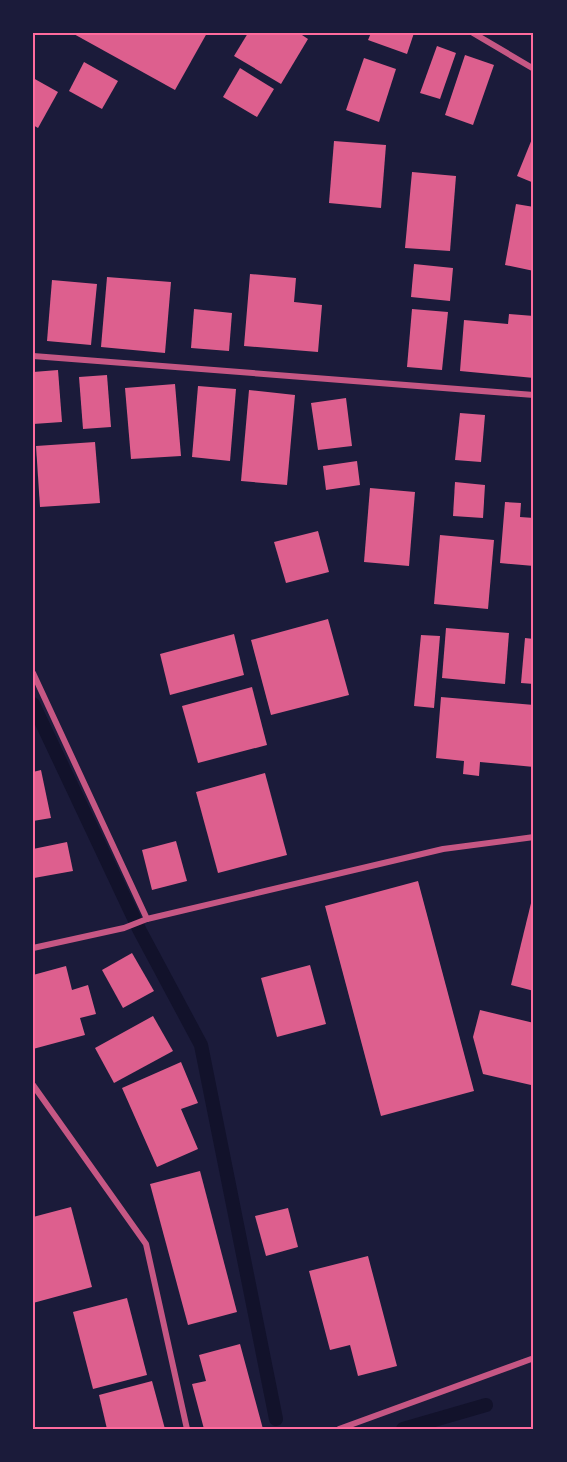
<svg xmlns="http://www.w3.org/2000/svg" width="567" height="1462" font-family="Lato,sans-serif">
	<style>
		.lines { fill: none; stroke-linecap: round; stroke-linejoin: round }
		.stream { stroke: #12122b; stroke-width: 14 }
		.building { fill: #dd5f8e }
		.minor { stroke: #c65784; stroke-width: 6 }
		.neatline { fill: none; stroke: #ff6b9d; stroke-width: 2 }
	</style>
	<rect width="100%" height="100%" fill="#1b1b3a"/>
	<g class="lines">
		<g class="stream">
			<path d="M 33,704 L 140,931 L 201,1045 L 276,1419"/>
			<path d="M 403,1429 L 486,1405"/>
		</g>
	</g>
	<g class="building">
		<path d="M 72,33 L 207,33 L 175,90 Z"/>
		<path d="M 248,33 L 299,33 L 308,39 L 281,84 L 234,56 Z"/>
		<path d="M 371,33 L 414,33 L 407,54 L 368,40 Z"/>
		<path d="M 437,46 L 456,53 L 440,99 L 420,93 Z"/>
		<path d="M 465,55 L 494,65 L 473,125 L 445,115 Z"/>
		<path d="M 364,58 L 396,69 L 379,122 L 346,110 Z"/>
		<path d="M 84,62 L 118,81 L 102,109 L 69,91 Z"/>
		<path d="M 240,68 L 274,89 L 257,117 L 223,97 Z"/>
		<path d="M 33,78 L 58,92 L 38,128 L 33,125 Z"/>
		<path d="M 534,134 L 534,183 L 517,176 Z"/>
		<path d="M 334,141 L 386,145 L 381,208 L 329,203 Z"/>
		<path d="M 412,172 L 456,176 L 450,251 L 405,248 Z"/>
		<path d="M 516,204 L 534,207 L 534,271 L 505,265 Z"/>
		<path d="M 414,264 L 453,268 L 450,301 L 411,297 Z"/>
		<path d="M 250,274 L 296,278 L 294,302 L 322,305 L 318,352 L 244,346 Z"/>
		<path d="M 107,277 L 171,282 L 165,353 L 101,347 Z"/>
		<path d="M 52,280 L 97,284 L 91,345 L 47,341 Z"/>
		<path d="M 194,309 L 232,313 L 229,351 L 191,348 Z"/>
		<path d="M 412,309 L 448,312 L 442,370 L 407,367 Z"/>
		<path d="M 509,314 L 534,316 L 534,378 L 460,371 L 464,320 L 508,324 Z"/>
		<path d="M 58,370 L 62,422 L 33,424 L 33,372 Z"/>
		<path d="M 107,375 L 111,427 L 83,429 L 79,377 Z"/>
		<path d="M 175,384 L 181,456 L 131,459 L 125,388 Z"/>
		<path d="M 198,386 L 236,389 L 230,461 L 192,457 Z"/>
		<path d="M 249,390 L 295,395 L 287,485 L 241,481 Z"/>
		<path d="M 346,398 L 352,446 L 318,450 L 311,403 Z"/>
		<path d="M 460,413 L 485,415 L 481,462 L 455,460 Z"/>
		<path d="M 95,442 L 100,503 L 40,507 L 36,446 Z"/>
		<path d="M 357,461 L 360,485 L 326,490 L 323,466 Z"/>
		<path d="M 455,482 L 485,485 L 483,518 L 453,516 Z"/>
		<path d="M 370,488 L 415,492 L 409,566 L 364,562 Z"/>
		<path d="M 505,502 L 521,503 L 520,517 L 534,518 L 534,566 L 500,563 Z"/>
		<path d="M 318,531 L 329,572 L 286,583 L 274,542 Z"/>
		<path d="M 440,535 L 494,540 L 488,609 L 434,604 Z"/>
		<path d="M 328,619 L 349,695 L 271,715 L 251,640 Z"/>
		<path d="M 446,628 L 509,633 L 505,684 L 442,678 Z"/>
		<path d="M 234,634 L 244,675 L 170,695 L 160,654 Z"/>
		<path d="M 421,635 L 440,636 L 434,708 L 414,706 Z"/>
		<path d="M 525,638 L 534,639 L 534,684 L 521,683 Z"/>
		<path d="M 252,687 L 267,745 L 198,763 L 182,706 Z"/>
		<path d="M 441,697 L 534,705 L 534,767 L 480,762 L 479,776 L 463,774 L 464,761 L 436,758 Z"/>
		<path d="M 41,770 L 51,818 L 33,821 L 33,772 Z"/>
		<path d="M 265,773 L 287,855 L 218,873 L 196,792 Z"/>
		<path d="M 176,841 L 187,881 L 152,890 L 142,850 Z"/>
		<path d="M 67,842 L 73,871 L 34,878 L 33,849 Z"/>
		<path d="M 418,881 L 474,1091 L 381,1116 L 325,906 Z"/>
		<path d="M 533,895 L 534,895 L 534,991 L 511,985 Z"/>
		<path d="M 132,953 L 154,991 L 123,1008 L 102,970 Z"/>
		<path d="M 310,965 L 326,1024 L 277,1037 L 261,978 Z"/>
		<path d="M 66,966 L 72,990 L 88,985 L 96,1014 L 80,1018 L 85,1035 L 33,1049 L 33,975 Z"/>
		<path d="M 480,1010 L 534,1023 L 534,1071 L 531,1085 L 483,1074 L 473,1037 Z"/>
		<path d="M 153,1016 L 173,1051 L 114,1083 L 95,1048 Z"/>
		<path d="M 181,1062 L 198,1103 L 181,1109 L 198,1149 L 157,1167 L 122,1088 Z"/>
		<path d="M 200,1171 L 237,1312 L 188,1325 L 150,1184 Z"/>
		<path d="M 71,1207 L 92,1287 L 33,1303 L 33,1217 Z"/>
		<path d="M 288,1208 L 298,1247 L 266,1256 L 255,1216 Z"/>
		<path d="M 368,1256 L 397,1366 L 358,1376 L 350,1345 L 330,1350 L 309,1271 Z"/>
		<path d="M 127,1298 L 147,1375 L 93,1389 L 73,1312 Z"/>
		<path d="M 240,1344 L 263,1429 L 204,1429 L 192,1384 L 206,1381 L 199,1355 Z"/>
		<path d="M 152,1381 L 165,1429 L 107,1429 L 99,1395 Z"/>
	</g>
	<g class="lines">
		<g class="minor">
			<path d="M 473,33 L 534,69"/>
			<path d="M 33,356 L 534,395"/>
			<path d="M 33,673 L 147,919"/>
			<path d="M 33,948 L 124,928 L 147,919 L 443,849 L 534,837"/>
			<path d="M 33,1085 L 146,1244 L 187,1429"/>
			<path d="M 339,1429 L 534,1358"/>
		</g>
	</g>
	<rect width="567" height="1462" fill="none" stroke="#1b1b3a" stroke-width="69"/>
	<rect x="34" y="34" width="498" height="1394" class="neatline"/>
</svg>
